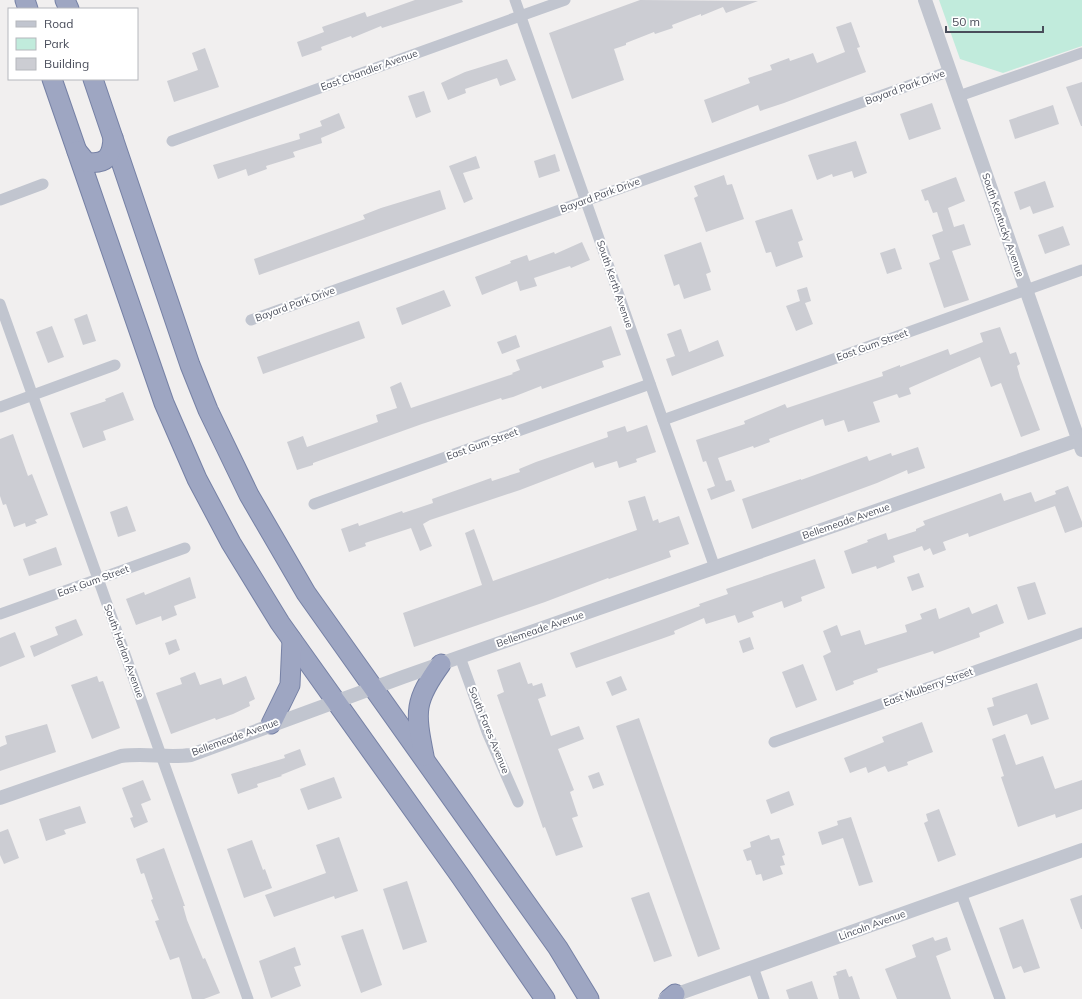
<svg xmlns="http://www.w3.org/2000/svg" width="1082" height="999" font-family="Mulish,sans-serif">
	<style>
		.green { fill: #c1ebdc }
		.building { fill: #cccdd3 }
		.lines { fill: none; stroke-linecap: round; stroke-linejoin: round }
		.trunk-casing { stroke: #7681a5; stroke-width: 21 }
		.minor { stroke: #c1c5cf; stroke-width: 11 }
		.tertiary { stroke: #c1c5cf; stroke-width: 14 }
		.trunk { stroke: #9ea6c2; stroke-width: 19 }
		.labels { text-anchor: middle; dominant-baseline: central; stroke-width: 4; stroke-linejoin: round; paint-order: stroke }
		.street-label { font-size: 10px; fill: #494d5a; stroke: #fff }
	</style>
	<rect width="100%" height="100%" fill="#f1efef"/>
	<path class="green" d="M 939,0 L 1082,0 L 1082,46 L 1003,73 L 960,59 Z"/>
	<g class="building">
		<path d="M 415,0 L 462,0 L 463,2 L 382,28 L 381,26 L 352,38 L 351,36 L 321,47 L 322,50 L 302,57 L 297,42 L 324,32 L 322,27 L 365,12 L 367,17 Z"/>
		<path d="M 640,0 L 758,1 L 726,13 L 723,7 L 701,16 L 701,14 L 672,25 L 673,28 L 655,34 L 654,32 L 626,43 L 626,45 L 614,49 L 624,80 L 572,99 L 549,33 Z"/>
		<path d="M 851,22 L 860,47 L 857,48 L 866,72 L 784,103 L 760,111 L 758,105 L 712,123 L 704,100 L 750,83 L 748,78 L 772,70 L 770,65 L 789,58 L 790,61 L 813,53 L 817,63 L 845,52 L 836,27 Z"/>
		<path d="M 205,48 L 219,87 L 174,102 L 167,81 L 198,70 L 192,53 Z"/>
		<path d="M 507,59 L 516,80 L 500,86 L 497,78 L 465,89 L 466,93 L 448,100 L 441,83 L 465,72 Z"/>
		<path d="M 1082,82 L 1082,126 L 1081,126 L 1066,87 Z"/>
		<path d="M 424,91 L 431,112 L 416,118 L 408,96 Z"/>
		<path d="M 932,103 L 941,129 L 909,140 L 900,114 Z"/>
		<path d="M 1053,105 L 1059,124 L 1015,139 L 1009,120 Z"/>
		<path d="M 339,113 L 345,128 L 321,138 L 322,143 L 293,152 L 295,157 L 266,166 L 267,169 L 248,176 L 246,169 L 218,179 L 213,165 L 300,139 L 299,134 L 322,126 L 320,121 Z"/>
		<path d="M 856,141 L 867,173 L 854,178 L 852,171 L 833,177 L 832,174 L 817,180 L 808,155 Z"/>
		<path d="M 555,154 L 560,171 L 539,178 L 534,161 Z"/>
		<path d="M 476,156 L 480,168 L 463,173 L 473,199 L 464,203 L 449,166 Z"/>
		<path d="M 724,175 L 727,185 L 732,184 L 744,219 L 706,232 L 694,198 L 698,196 L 694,186 Z"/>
		<path d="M 956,177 L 965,201 L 948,208 L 954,227 L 964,224 L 971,245 L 952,251 L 969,300 L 944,308 L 929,263 L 940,259 L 932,235 L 943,231 L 937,212 L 933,213 L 928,200 L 925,201 L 921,190 Z"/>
		<path d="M 1045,181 L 1054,207 L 1033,214 L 1030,206 L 1020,210 L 1014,192 Z"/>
		<path d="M 440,190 L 446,209 L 259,275 L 254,259 L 365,219 L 363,215 L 381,208 Z"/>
		<path d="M 792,209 L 803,240 L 798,242 L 803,257 L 776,267 L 771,252 L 766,253 L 755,221 Z"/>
		<path d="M 1063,226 L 1070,245 L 1045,254 L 1038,235 Z"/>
		<path d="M 582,242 L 590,260 L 571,268 L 570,266 L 534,278 L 537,286 L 520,291 L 517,281 L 482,295 L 475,277 L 511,263 L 510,261 L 527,255 L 529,261 L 554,252 L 555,254 Z"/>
		<path d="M 701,242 L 711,272 L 706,274 L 711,290 L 684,299 L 679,284 L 674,286 L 664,255 Z"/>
		<path d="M 895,248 L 902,269 L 887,274 L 880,253 Z"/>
		<path d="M 807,287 L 811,301 L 805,303 L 813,324 L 796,331 L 786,306 L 800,301 L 797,290 Z"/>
		<path d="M 444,290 L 451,306 L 402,325 L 396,308 Z"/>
		<path d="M 87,314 L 96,341 L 83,345 L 74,319 Z"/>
		<path d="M 359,321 L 365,338 L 263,374 L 257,357 Z"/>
		<path d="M 52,326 L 64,357 L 48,363 L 36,332 Z"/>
		<path d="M 611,326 L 621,355 L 602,361 L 604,367 L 542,389 L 541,386 L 513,397 L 502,400 L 501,398 L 422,424 L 313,463 L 313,465 L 297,470 L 287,442 L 303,436 L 307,447 L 378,422 L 376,415 L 397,408 L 390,387 L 401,382 L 411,408 L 513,374 L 512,373 L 520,370 L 516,360 Z"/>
		<path d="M 1000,327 L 1010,354 L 1016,352 L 1020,364 L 1017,366 L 1020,377 L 1040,430 L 1021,437 L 1001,383 L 991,387 L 980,357 L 909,388 L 911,394 L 899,398 L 897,394 L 873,402 L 880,422 L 848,432 L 844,420 L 825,426 L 823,419 L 769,439 L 770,442 L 754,448 L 753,446 L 718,458 L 726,481 L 731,480 L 735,491 L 711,500 L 707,489 L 715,486 L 706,461 L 703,462 L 696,440 L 745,424 L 744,421 L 785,404 L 787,408 L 883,376 L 882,372 L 900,365 L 900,367 L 948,349 L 950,355 L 983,342 L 980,333 Z"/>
		<path d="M 681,329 L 689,352 L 718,340 L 724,356 L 672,376 L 666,359 L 675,356 L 667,334 Z"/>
		<path d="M 516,335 L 520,347 L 502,354 L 497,342 Z"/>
		<path d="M 123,392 L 134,420 L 103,431 L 106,440 L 83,448 L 70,413 L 106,401 L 105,399 Z"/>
		<path d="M 647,425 L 656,452 L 636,459 L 637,462 L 619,468 L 617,461 L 595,468 L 593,462 L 520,490 L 430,520 L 423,524 L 432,546 L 420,551 L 411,528 L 365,543 L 366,546 L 349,552 L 341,529 L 358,523 L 359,526 L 402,511 L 403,513 L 433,503 L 432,499 L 491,478 L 492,481 L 520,472 L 519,469 L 536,462 L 608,437 L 607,432 L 625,426 L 627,432 Z"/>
		<path d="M 13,434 L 28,476 L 32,474 L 48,515 L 35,520 L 37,523 L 26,527 L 25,523 L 14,527 L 6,504 L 3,505 L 0,496 L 0,439 Z"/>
		<path d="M 918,447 L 925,468 L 908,474 L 907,470 L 877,483 L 752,529 L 742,499 L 801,479 L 801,480 L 867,456 L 869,461 L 891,453 L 892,456 Z"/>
		<path d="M 1068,486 L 1082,522 L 1082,527 L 1065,533 L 1055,506 L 969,537 L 968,533 L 943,542 L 946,550 L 933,555 L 930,548 L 924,551 L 922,546 L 893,556 L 895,562 L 877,569 L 876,566 L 852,574 L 844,551 L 868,542 L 867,540 L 886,533 L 888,540 L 916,531 L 916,529 L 925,525 L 923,521 L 1001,493 L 1004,501 L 1031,492 L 1035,502 L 1056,494 L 1055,491 Z"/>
		<path d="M 645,496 L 653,521 L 658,519 L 659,523 L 679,516 L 689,544 L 669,551 L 671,557 L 609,579 L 608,578 L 545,602 L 414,647 L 403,613 L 482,585 L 465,533 L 474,529 L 493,581 L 637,530 L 628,501 Z"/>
		<path d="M 127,506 L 136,531 L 118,537 L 110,512 Z"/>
		<path d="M 56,547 L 62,565 L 29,576 L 23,559 Z"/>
		<path d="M 815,559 L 825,588 L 801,597 L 802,601 L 784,608 L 782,601 L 752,612 L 754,617 L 738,623 L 735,615 L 706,624 L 704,618 L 674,631 L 675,634 L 661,639 L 576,668 L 570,653 L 700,606 L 699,604 L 728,594 L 726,589 Z"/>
		<path d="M 919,573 L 924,587 L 912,591 L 907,577 Z"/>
		<path d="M 190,577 L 196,598 L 174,606 L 177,615 L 162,621 L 161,616 L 136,625 L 126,599 L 144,592 L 145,595 Z"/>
		<path d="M 1035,582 L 1046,614 L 1028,620 L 1017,587 Z"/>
		<path d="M 997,604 L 1004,623 L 979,633 L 980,637 L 934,654 L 933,651 L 877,669 L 878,672 L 853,681 L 854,684 L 836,691 L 823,656 L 831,652 L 823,631 L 837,625 L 841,636 L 860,630 L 865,645 L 907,632 L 905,625 L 922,619 L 920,614 L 936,608 L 939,619 L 969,607 L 972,614 Z"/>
		<path d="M 76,619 L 83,635 L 34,657 L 30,646 L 58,635 L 55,627 Z"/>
		<path d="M 15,632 L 25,657 L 0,667 L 0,638 Z"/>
		<path d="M 750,637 L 754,649 L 743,653 L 739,641 Z"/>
		<path d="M 176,639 L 180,650 L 169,655 L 165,643 Z"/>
		<path d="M 520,662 L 528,684 L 532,683 L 533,686 L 542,683 L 546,696 L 538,699 L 551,736 L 579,726 L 584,739 L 558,749 L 574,790 L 570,792 L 578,816 L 572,818 L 583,847 L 556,856 L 545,827 L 543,828 L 497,695 L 504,692 L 497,670 Z"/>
		<path d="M 803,664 L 817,700 L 796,708 L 782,672 Z"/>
		<path d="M 195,672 L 200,685 L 221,678 L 223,685 L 246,676 L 255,699 L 249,702 L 250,706 L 233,714 L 216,720 L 215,718 L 171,734 L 156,693 L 182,684 L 180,678 Z"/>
		<path d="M 97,676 L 99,682 L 103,681 L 120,728 L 92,739 L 71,685 Z"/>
		<path d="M 621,676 L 627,690 L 612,696 L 606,682 Z"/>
		<path d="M 1037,683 L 1049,719 L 1031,725 L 1027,714 L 993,726 L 987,708 L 994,706 L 992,698 Z"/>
		<path d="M 639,718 L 720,949 L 698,957 L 616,726 Z"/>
		<path d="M 922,722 L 933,752 L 907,762 L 908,765 L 888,772 L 885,766 L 868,773 L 866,767 L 850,773 L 844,758 L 884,742 L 882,737 Z"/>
		<path d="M 47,724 L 56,752 L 0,771 L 0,747 L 7,744 L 5,736 Z"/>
		<path d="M 1005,734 L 1016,765 L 1043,756 L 1055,789 L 1082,780 L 1082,809 L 1056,818 L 1055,814 L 1018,827 L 1001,777 L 1004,776 L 992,739 Z"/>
		<path d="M 300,749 L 306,765 L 281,775 L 282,776 L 257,784 L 258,787 L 238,794 L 231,774 L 285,758 L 284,755 Z"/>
		<path d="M 599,772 L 604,785 L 593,789 L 588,776 Z"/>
		<path d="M 334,777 L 342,798 L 308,810 L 300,789 Z"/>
		<path d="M 143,780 L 151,800 L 141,804 L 148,822 L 134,828 L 130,818 L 133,817 L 122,788 Z"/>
		<path d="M 789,791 L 794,805 L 771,814 L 766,800 Z"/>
		<path d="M 80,806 L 86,823 L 64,830 L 66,834 L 46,841 L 39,819 Z"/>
		<path d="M 939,809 L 956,855 L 938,862 L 924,823 L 928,821 L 926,814 Z"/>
		<path d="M 851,817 L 873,882 L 859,886 L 843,838 L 822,845 L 818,832 L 838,825 L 837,821 Z"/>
		<path d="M 8,829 L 19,858 L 4,864 L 0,855 L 0,832 Z"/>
		<path d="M 769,835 L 771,840 L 779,838 L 785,855 L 782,856 L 785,865 L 780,866 L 783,874 L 763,881 L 761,874 L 756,875 L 751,860 L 747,861 L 743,850 L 751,847 L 750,842 Z"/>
		<path d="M 339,837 L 358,891 L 335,899 L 334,896 L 274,917 L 265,895 L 326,873 L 316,845 Z"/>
		<path d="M 252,840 L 263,870 L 265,869 L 272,888 L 244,898 L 227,849 Z"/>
		<path d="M 164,848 L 185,906 L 183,906 L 187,920 L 203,959 L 205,958 L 220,993 L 204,999 L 192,999 L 179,957 L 170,960 L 155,921 L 159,920 L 151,900 L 153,899 L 144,873 L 141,874 L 136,859 Z"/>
		<path d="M 407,881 L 427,942 L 403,950 L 383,889 Z"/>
		<path d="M 649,892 L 672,956 L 654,962 L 631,898 Z"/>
		<path d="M 1082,895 L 1082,929 L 1081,929 L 1070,899 Z"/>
		<path d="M 1023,919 L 1040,968 L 1024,973 L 1021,966 L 1013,969 L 999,928 Z"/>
		<path d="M 363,929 L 382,985 L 361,993 L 341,936 Z"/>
		<path d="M 933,937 L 935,941 L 947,937 L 951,950 L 936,956 L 951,999 L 897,999 L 885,969 L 916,957 L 912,945 Z"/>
		<path d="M 295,947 L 301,965 L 294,967 L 301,986 L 271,998 L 259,961 Z"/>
		<path d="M 846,969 L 849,977 L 852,976 L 860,999 L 839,999 L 833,976 L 837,975 L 836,972 Z"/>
		<path d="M 812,981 L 818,999 L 789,999 L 786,990 Z"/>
	</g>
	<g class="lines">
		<defs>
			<g id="trunk">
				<path d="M 25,0 L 28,9"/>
				<path d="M 65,0 L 69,9"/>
				<path d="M 52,79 L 164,403 L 197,479 L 231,543 L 280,623 L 461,877 L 545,999"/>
				<path d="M 93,79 L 190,365 L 208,410 L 249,495 L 306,593 L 558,948 L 589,999"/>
				<path d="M 77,151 L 86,162 C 106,165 112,157 113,138"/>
				<path d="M 271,724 L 290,685 L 292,640"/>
				<path d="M 424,756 C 415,711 414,701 441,664"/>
				<path d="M 669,999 L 675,994"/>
			</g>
		</defs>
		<use href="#trunk" class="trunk-casing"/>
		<g class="minor">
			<path d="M 515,0 L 715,568"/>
			<path d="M 959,96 L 1082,53"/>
			<path d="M 172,141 L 565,0"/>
			<path d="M 0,200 L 43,184"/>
			<path d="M 0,304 L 248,999"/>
			<path d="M 251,320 L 950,71"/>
			<path d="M 0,407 L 115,365"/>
			<path d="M 663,420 L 1082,270"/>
			<path d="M 314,504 L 650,384"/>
			<path d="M 0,614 L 185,548"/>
			<path d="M 460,657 L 487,732 L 518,802"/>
			<path d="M 774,742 L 1082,633"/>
			<path d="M 961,893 L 1000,999"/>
			<path d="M 753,967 L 764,999"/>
		</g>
		<g class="tertiary">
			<path d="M 925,0 L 1082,450"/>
			<path d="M 0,798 L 121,756 C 146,753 167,758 191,755 L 403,677 L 1078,440"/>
			<path d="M 666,998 L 1082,850"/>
		</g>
		<use href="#trunk" class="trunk"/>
	</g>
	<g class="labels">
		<g class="street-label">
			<text transform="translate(369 70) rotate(-20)">East Chandler Avenue</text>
			<text transform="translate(905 87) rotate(-20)">Bayard Park Drive</text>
			<text transform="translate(600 195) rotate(-20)">Bayard Park Drive</text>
			<text transform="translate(1003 225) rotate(71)">South Kentucky Avenue</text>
			<text transform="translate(615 284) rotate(71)">South Kerth Avenue</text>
			<text transform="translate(295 304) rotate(-20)">Bayard Park Drive</text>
			<text transform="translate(872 345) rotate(-20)">East Gum Street</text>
			<text transform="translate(482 444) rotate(-20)">East Gum Street</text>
			<text transform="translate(846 521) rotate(-19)">Bellemeade Avenue</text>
			<text transform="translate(93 581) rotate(-20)">East Gum Street</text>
			<text transform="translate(540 629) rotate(-19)">Bellemeade Avenue</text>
			<text transform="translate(124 651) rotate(70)">South Harlan Avenue</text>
			<text transform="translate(928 687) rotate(-20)">East Mulberry Street</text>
			<text transform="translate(489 730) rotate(68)">South Fares Avenue</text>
			<text transform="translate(235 737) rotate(-20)">Bellemeade Avenue</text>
			<text transform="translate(872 925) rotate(-20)">Lincoln Avenue</text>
		</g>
	</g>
	<rect x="8" y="8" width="130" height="72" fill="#ffffff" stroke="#b6b8bd"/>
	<rect x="16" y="21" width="20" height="6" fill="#c1c5cf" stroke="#b6b8bd"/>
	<text x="44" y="28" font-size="12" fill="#494d5a">Road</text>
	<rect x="16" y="38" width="20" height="12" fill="#c1ebdc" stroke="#b6b8bd"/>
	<text x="44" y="48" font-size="12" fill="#494d5a">Park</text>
	<rect x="16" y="58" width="20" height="12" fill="#cccdd3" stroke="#b6b8bd"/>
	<text x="44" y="68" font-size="12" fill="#494d5a">Building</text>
	<path d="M946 26v6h97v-6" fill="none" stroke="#494d5a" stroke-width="2"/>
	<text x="952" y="26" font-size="12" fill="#494d5a" stroke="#ffffff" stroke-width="3" paint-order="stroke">50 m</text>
</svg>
